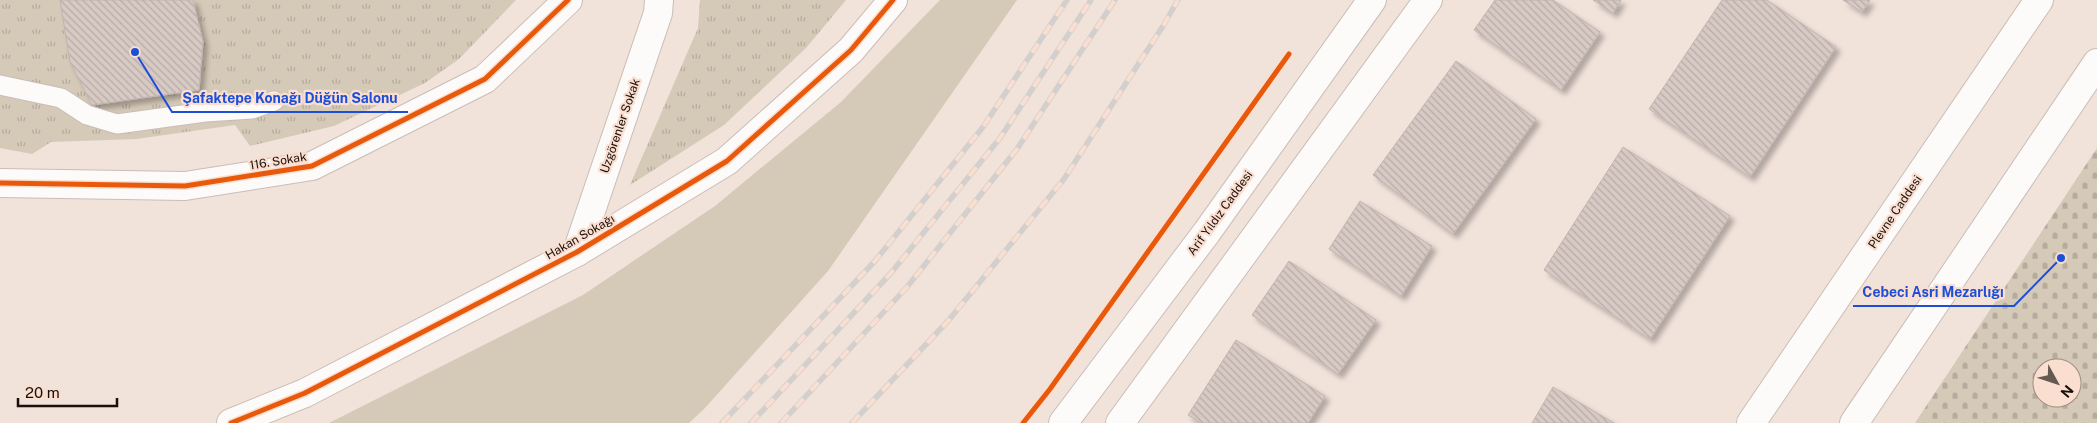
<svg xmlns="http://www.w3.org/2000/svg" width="2097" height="423" font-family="'Public Sans',sans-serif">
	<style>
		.grass { fill: url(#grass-tufts) }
		.cemetery { fill: url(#cemetery-stones); fill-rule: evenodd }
		.green { fill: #d5c9b8 }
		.building { fill: url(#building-back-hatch); stroke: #c2b4b0; filter: url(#shadow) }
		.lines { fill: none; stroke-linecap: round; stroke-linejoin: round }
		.lane-casing { stroke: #cabdb7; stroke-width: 21 }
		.street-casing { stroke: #cabdb7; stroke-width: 30 }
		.secondary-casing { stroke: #cabdb7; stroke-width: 30 }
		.primary-casing { stroke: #cabdb7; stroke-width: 30 }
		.lane { stroke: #fdfbf9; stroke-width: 19 }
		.street { stroke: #fdfbf9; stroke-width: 28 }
		.secondary { stroke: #fdfbf9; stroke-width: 28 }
		.primary { stroke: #fdfbf9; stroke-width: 28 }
		.rail-casing { stroke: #d3cfcc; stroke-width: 5.5 }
		.rail { stroke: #fadfd1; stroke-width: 4; stroke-dasharray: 11; stroke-linecap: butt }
		.cycleway-casing { stroke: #fadfd1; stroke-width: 8 }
		.cycleway { stroke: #e8590c; stroke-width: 5 }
		.labels { text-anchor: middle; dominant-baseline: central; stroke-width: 4.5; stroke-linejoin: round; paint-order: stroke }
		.street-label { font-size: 12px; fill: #1a0f09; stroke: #fadfd1 }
		.leader { fill: none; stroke: #1d4ed8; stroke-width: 2 }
		.callout-dot { fill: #1d4ed8; stroke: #fadfd1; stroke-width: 2 }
		.callout-label { font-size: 14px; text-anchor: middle; font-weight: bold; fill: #1d4ed8; stroke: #fadfd1; stroke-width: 4.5; stroke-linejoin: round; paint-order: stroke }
	</style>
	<defs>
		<pattern id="grass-tufts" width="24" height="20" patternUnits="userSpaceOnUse" patternTransform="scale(1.25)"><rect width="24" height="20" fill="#d5c9b8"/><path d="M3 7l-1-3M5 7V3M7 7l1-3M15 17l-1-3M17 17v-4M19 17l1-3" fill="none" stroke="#b6ab9d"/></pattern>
		<pattern id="cemetery-stones" width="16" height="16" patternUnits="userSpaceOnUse" patternTransform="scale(1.25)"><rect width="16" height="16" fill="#d5c9b8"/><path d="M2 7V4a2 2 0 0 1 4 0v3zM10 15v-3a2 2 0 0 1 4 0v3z" fill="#b6ab9d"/></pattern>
		<pattern id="building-back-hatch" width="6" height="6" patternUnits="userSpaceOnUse" patternTransform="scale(1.25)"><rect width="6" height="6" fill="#d7c9c3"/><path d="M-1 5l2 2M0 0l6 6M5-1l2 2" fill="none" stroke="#b8aba6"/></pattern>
		<filter id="shadow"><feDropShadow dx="4.5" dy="4.5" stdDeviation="2.5" flood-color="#0004"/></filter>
	</defs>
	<rect width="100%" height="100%" fill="#f1e2da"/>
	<g class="grass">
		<path d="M 0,0 L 516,0 L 459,59 L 425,83 L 334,126 L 250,146 L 235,125 L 136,139 L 51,142 L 32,154 L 0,148 Z"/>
		<path d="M 700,0 L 846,0 L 806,48 L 724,125 L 630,185 L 698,28 Z"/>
	</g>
	<path class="cemetery" d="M 2097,148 L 2097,423 L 1915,423 ZM 2042,368 L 2072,368 L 2072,398 L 2042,398 Z"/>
	<path class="green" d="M 940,0 L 1017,0 L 828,271 L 704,409 L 689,423 L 329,423 L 583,295 L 715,206 L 841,102 Z"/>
	<g class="building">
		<path d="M 60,0 L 193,0 L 203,42 L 199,90 L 92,105 L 70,62 Z"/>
		<path d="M 1495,0 L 1553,0 L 1600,32 L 1561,90 L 1474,30 Z"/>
		<path d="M 1593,0 L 1621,0 L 1613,13 Z"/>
		<path d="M 1722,0 L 1767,0 L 1836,47 L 1750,177 L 1649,109 Z"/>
		<path d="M 1843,0 L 1870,0 L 1862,12 Z"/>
		<path d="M 1456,61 L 1536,119 L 1453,234 L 1373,175 Z"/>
		<path d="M 1623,147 L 1730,216 L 1650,339 L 1544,270 Z"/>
		<path d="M 1360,201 L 1432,246 L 1401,296 L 1329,249 Z"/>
		<path d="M 1289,261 L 1376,320 L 1338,374 L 1252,315 Z"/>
		<path d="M 1236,340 L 1325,396 L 1308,423 L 1201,423 L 1188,415 Z"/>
		<path d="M 1553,387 L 1614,423 L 1532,423 Z"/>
	</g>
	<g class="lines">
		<defs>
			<path id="lane" d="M 0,85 L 61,98 L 87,115 L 117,124 L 205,112 L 252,109 L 274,101"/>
			<g id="street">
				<path d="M 0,183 L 185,186 L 312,166 L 485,79 L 568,0"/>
				<path d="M 577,252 L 658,13 L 659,0"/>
				<path d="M 231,423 L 305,393 L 577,252 L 727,161 L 851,50 L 893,0"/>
			</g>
			<g id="secondary">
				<path d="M 1063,423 L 1207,232 L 1372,0"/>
				<path d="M 1120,423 L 1428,0"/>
			</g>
			<g id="primary">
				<path d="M 1751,423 L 2039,0"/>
				<path d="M 1854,423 L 2097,63"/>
			</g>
		</defs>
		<use href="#lane" class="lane-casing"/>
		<use href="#street" class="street-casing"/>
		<use href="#secondary" class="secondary-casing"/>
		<use href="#primary" class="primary-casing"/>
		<use href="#lane" class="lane"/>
		<use href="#street" class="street"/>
		<use href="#secondary" class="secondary"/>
		<use href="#primary" class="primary"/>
		<defs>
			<g id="rail">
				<path d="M 722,423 L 875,261 L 983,127 L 1067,0"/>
				<path d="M 751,423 L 891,273 L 1000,138 L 1091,0"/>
				<path d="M 781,423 L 907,287 L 1017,149 L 1115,0"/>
				<path d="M 852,423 L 948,321 L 1064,179 L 1163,26 L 1178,0"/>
			</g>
		</defs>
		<use href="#rail" class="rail-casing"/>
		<use href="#rail" class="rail"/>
		<defs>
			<g id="cycleway">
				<path d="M 0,183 L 185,186 L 312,166 L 485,79 L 568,0"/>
				<path d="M 231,423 L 305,393 L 577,252 L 727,161 L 851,50 L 893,0"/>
				<path d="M 1023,423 L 1050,389 L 1289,54"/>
			</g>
		</defs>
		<use href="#cycleway" class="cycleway-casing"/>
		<use href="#cycleway" class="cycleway"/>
	</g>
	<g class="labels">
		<g class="street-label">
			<text transform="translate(620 126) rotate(-71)">Uzgörenler Sokak</text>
			<text transform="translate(278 161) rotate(-9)">116. Sokak</text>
			<text transform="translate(1895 212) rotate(-56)">Plevne Caddesi</text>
			<text transform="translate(1220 213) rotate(-54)">Arif Yıldız Caddesi</text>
			<text transform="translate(580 237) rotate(-30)">Hakan Sokağı</text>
		</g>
	</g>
	<path class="leader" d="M135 52L172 112H408M2061 258L2014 306H1853"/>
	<g class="callout-dot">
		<circle cx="135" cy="52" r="5"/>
		<circle cx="2061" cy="258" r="5"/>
	</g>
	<g class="callout-label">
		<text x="290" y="103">Şafaktepe Konağı Düğün Salonu</text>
		<text x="1933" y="297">Cebeci Asri Mezarlığı</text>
	</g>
	<g transform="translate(2057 383) rotate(130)"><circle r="24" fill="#fadfd1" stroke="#a08c81"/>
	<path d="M0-4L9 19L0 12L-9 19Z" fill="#655952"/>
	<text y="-8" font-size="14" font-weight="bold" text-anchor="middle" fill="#1a0f09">N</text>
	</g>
	<path d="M18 398v8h99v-8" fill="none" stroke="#1a0f09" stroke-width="2.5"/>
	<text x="25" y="398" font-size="15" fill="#1a0f09" stroke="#fadfd1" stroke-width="4" paint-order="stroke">20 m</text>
</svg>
